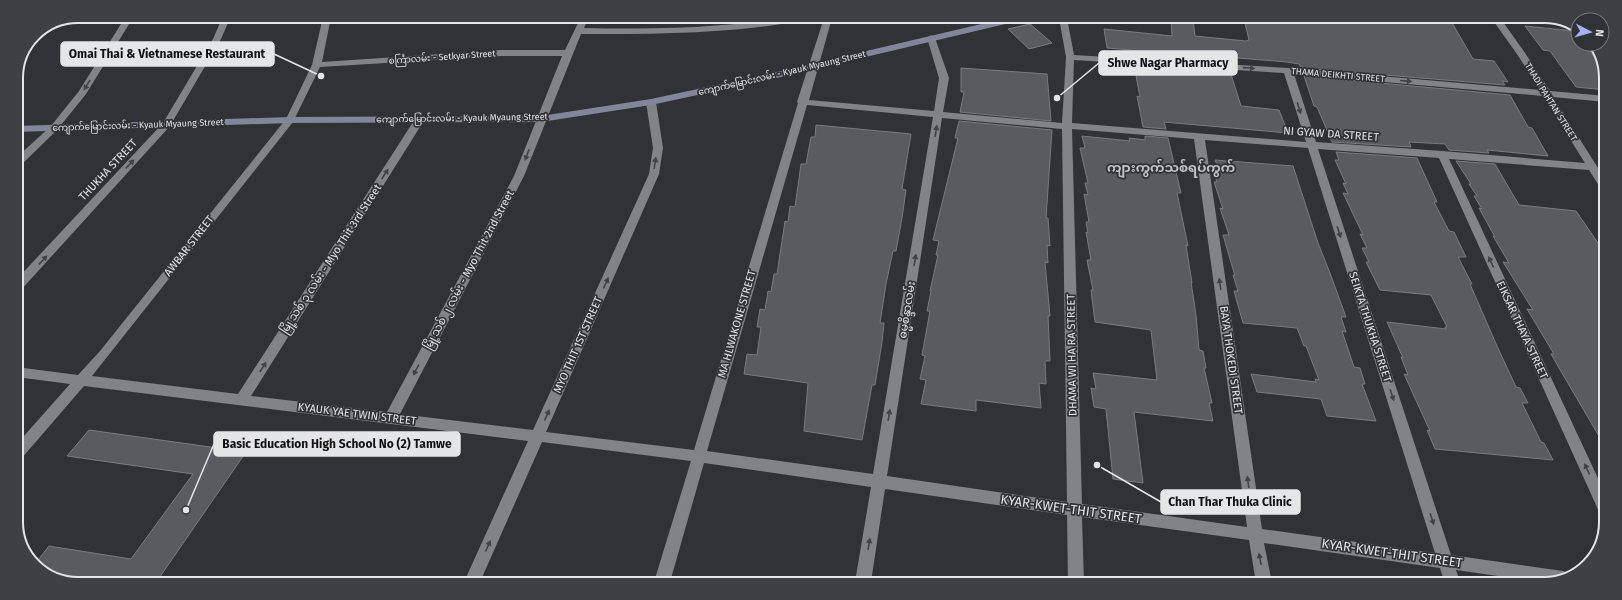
<svg xmlns="http://www.w3.org/2000/svg" width="1622" height="600" font-family="'Fira Sans','Noto Sans Myanmar',sans-serif">
	<style>
		.building { fill: #5a5b5f; stroke: #7a7b7f }
		.lines { fill: none; stroke-linecap: round; stroke-linejoin: round }
		.street { fill: #828387; fill-rule: evenodd }
		.secondary { fill: #82869b; fill-rule: evenodd }
		.oneway { fill: #414245 }
		.labels { text-anchor: middle; dominant-baseline: central; stroke-width: 3.5; stroke-linejoin: round; paint-order: stroke }
		.far-street-label { font-size: 9px; fill: #e4e5e7; stroke: #313235 }
		.street-label { font-size: 11px; fill: #e4e5e7; stroke: #313235 }
		.quarter-label { font-size: 13px; font-weight: bold; fill: #c1c2c6; stroke: #313235 }
		.near-street-label { font-size: 13px; fill: #e4e5e7; stroke: #313235 }
		.rim { fill: none; stroke: #e4e5e7; stroke-width: 2 }
		.leader { fill: none; stroke: #e4e5e7; stroke-width: 1.5 }
		.callout-dot { fill: #e4e5e7; stroke: #313235; stroke-width: 1.5 }
		.callout { fill: #e4e5e7; stroke: #e4e5e7; stroke-width: 1.5 }
		.callout-label { font-size: 12px; text-anchor: middle; font-weight: bold; fill: #111 }
	</style>
	<rect width="100%" height="100%" fill="#313235"/>
	<g class="building">
		<path d="M 1171,18 L 1193,19 L 1195,36 L 1246,41 L 1249,40 L 1244,19 L 1422,19 L 1451,21 L 1473,59 L 1494,61 L 1508,82 L 1502,81 L 1505,85 L 1301,68 L 1299,64 L 1287,62 L 1226,57 L 1228,63 L 1132,57 L 1131,50 L 1107,48 L 1104,29 L 1172,36 Z"/>
		<path d="M 1030,24 L 1052,43 L 1029,49 L 1008,29 Z"/>
		<path d="M 1525,26 L 1575,31 L 1578,35 L 1578,44 L 1585,44 L 1604,70 L 1606,74 L 1606,90 L 1576,87 L 1550,51 L 1543,50 Z"/>
		<path d="M 1134,65 L 1230,71 L 1241,106 L 1279,110 L 1288,133 L 1164,122 L 1166,129 L 1143,127 L 1137,96 L 1140,97 Z"/>
		<path d="M 961,68 L 1047,74 L 1051,121 L 960,112 L 964,92 L 961,92 Z"/>
		<path d="M 1304,76 L 1510,95 L 1528,127 L 1532,128 L 1548,156 L 1487,150 L 1489,153 L 1449,150 L 1445,144 L 1409,142 L 1411,147 L 1332,142 L 1317,107 L 1314,106 Z"/>
		<path d="M 959,121 L 1052,130 L 1046,218 L 1048,218 L 1050,246 L 1047,245 L 1048,263 L 1045,262 L 1050,316 L 1048,316 L 1050,361 L 1045,361 L 1046,384 L 1039,383 L 1041,408 L 976,400 L 976,411 L 921,404 L 926,380 L 920,379 L 925,356 L 922,355 L 930,311 L 927,311 L 931,291 L 930,291 L 938,255 L 936,255 L 939,241 L 933,240 L 958,138 L 955,138 Z"/>
		<path d="M 816,125 L 911,134 L 902,189 L 906,190 L 902,218 L 896,251 L 893,251 L 886,284 L 880,323 L 884,323 L 882,342 L 875,385 L 872,385 L 862,440 L 804,431 L 808,383 L 744,374 L 747,354 L 757,355 L 761,327 L 757,327 L 760,309 L 765,310 L 768,291 L 771,292 L 774,274 L 777,274 L 785,221 L 788,222 L 790,206 L 795,207 L 801,164 L 806,164 L 811,137 L 815,137 Z"/>
		<path d="M 1082,136 L 1130,141 L 1129,138 L 1145,140 L 1145,136 L 1168,138 L 1181,193 L 1177,193 L 1188,246 L 1186,245 L 1192,283 L 1191,282 L 1196,315 L 1199,350 L 1203,351 L 1206,368 L 1204,368 L 1212,403 L 1209,403 L 1213,421 L 1134,412 L 1143,483 L 1113,479 L 1106,409 L 1094,407 L 1091,388 L 1096,389 L 1093,373 L 1157,380 L 1151,330 L 1095,322 L 1091,290 L 1093,290 L 1087,260 L 1091,260 L 1086,232 L 1088,233 L 1086,222 L 1089,222 L 1084,194 L 1088,195 L 1085,183 L 1088,183 L 1080,148 L 1085,148 Z"/>
		<path d="M 1336,152 L 1417,158 L 1437,202 L 1434,202 L 1449,231 L 1454,232 L 1466,257 L 1458,257 L 1472,284 L 1470,284 L 1497,346 L 1516,387 L 1520,388 L 1528,403 L 1522,403 L 1541,442 L 1544,443 L 1553,460 L 1435,449 L 1427,430 L 1430,431 L 1404,374 L 1408,375 L 1401,357 L 1403,358 L 1387,322 L 1446,329 L 1445,327 L 1447,327 L 1431,295 L 1380,290 L 1366,262 L 1369,262 L 1362,248 L 1367,248 L 1360,234 L 1363,235 L 1343,193 L 1348,194 L 1343,183 L 1346,184 L 1335,160 L 1339,160 Z"/>
		<path d="M 1215,160 L 1293,166 L 1318,243 L 1330,273 L 1346,317 L 1341,317 L 1346,332 L 1342,331 L 1354,367 L 1360,368 L 1365,384 L 1362,384 L 1376,421 L 1327,416 L 1321,399 L 1257,392 L 1251,374 L 1316,382 L 1315,379 L 1319,380 L 1306,346 L 1304,346 L 1297,328 L 1243,323 L 1234,291 L 1238,291 L 1233,275 L 1235,276 L 1223,235 L 1229,235 L 1220,208 L 1223,209 L 1214,182 L 1217,182 L 1213,171 L 1220,172 Z"/>
		<path d="M 1456,161 L 1495,164 L 1519,205 L 1576,211 L 1598,243 L 1605,244 L 1603,443 L 1562,373 L 1551,354 L 1554,354 L 1527,309 L 1533,310 L 1503,262 L 1509,263 L 1493,236 L 1495,237 L 1479,208 L 1482,209 L 1474,196 L 1477,196 L 1469,184 L 1471,184 Z"/>
		<path d="M 89,430 L 246,452 L 157,581 L 58,581 L 35,564 L 49,546 L 131,559 L 193,474 L 67,456 Z"/>
	</g>
	<g class="lines">
		<g class="street">
			<path d="M 126,16 L 134,16 L 86,94 L 57,130 L 20,166 L 16,167 L 16,158 L 51,126 L 79,91 Z"/>
			<path d="M 223,16 L 231,16 L 221,39 L 170,126 L 20,291 L 16,292 L 16,280 L 163,123 L 213,39 Z"/>
			<path d="M 323,17 L 331,17 L 322,62 L 501,50 L 565,50 L 581,17 L 589,17 L 584,28 C 630,29 676,29 722,25 C 752,23 781,18 811,18 C 808,23 795,22 788,23 C 720,34 651,34 581,34 L 524,176 L 400,414 L 533,430 L 649,174 L 653,148 L 646,102 L 651,99 L 656,102 L 663,148 L 659,174 L 546,432 L 694,450 L 798,103 L 797,102 L 824,18 L 832,18 L 809,100 L 934,111 L 939,78 L 927,38 L 931,35 L 935,38 L 949,78 L 943,112 L 1062,123 L 1066,57 L 1059,18 L 1067,18 L 1074,55 L 1288,68 L 1540,90 L 1517,54 L 1492,19 L 1501,19 L 1525,53 L 1550,91 L 1606,96 L 1606,102 L 1553,97 L 1605,179 L 1605,190 L 1601,189 L 1589,170 L 1449,159 L 1603,489 L 1603,511 L 1598,510 L 1596,505 L 1439,158 L 1318,149 L 1451,555 L 1563,571 L 1568,573 L 1570,575 L 1547,583 L 1456,570 L 1461,584 L 1445,584 L 1440,568 L 1264,543 L 1272,583 L 1256,583 L 1249,540 L 1082,517 L 1084,583 L 1068,583 L 1067,515 L 885,489 L 871,582 L 855,582 L 871,487 L 704,463 L 670,582 L 654,582 L 691,461 L 542,442 L 480,582 L 464,582 L 528,441 L 84,386 L 21,459 L 16,461 L 16,445 L 70,384 L 16,377 L 16,367 L 78,375 L 100,351 L 286,119 L 312,65 ZM 501,56 L 562,56 L 514,176 L 387,412 L 251,396 L 425,119 L 420,116 L 415,119 L 238,394 L 92,376 L 293,122 L 320,67 ZM 1074,60 L 1284,73 L 1306,142 L 1072,123 ZM 1294,74 L 1543,96 L 1585,163 L 1442,151 L 1316,142 ZM 807,105 L 933,117 L 873,474 L 707,451 ZM 942,118 L 1062,129 L 1067,502 L 887,476 ZM 1072,129 L 1194,139 L 1247,527 L 1082,504 ZM 1205,140 L 1308,148 L 1435,553 L 1262,529 Z"/>
		</g>
		<path class="secondary" d="M 1007,18 L 1022,18 L 1018,21 L 781,77 L 651,105 L 541,122 L 290,123 L 16,132 L 16,126 L 290,117 L 541,116 L 651,99 L 781,71 Z"/>
	</g>
	<defs><path id="oneway-solid" d="M-6-.8H1V-3.2L6.5 0L1 3.2V.8H-6Z"/></defs>
	<g class="oneway">
		<use href="#oneway-solid" transform="translate(1249 68) rotate(4)"/>
		<use href="#oneway-solid" transform="translate(1406 81) rotate(5)"/>
		<use href="#oneway-solid" transform="translate(87 85) rotate(121)"/>
		<use href="#oneway-solid" transform="translate(1299 108) rotate(73)"/>
		<use href="#oneway-solid" transform="translate(936 131) rotate(-81)"/>
		<use href="#oneway-solid" transform="translate(527 155) rotate(111)"/>
		<use href="#oneway-solid" transform="translate(655 163) rotate(-81)"/>
		<use href="#oneway-solid" transform="translate(130 164) rotate(-47)"/>
		<use href="#oneway-solid" transform="translate(385 174) rotate(-57)"/>
		<use href="#oneway-solid" transform="translate(1339 232) rotate(72)"/>
		<use href="#oneway-solid" transform="translate(43 260) rotate(-47)"/>
		<use href="#oneway-solid" transform="translate(915 260) rotate(-81)"/>
		<use href="#oneway-solid" transform="translate(1491 262) rotate(-115)"/>
		<use href="#oneway-solid" transform="translate(606 283) rotate(-66)"/>
		<use href="#oneway-solid" transform="translate(1220 284) rotate(-98)"/>
		<use href="#oneway-solid" transform="translate(263 367) rotate(-57)"/>
		<use href="#oneway-solid" transform="translate(416 370) rotate(118)"/>
		<use href="#oneway-solid" transform="translate(1392 395) rotate(72)"/>
		<use href="#oneway-solid" transform="translate(547 415) rotate(-66)"/>
		<use href="#oneway-solid" transform="translate(889 415) rotate(-81)"/>
		<use href="#oneway-solid" transform="translate(1587 469) rotate(-115)"/>
		<use href="#oneway-solid" transform="translate(1248 482) rotate(-98)"/>
		<use href="#oneway-solid" transform="translate(1432 519) rotate(72)"/>
		<use href="#oneway-solid" transform="translate(869 544) rotate(-81)"/>
		<use href="#oneway-solid" transform="translate(488 546) rotate(-66)"/>
		<use href="#oneway-solid" transform="translate(1260 559) rotate(-100)"/>
	</g>
	<g class="labels">
		<g class="far-street-label">
			<text transform="translate(442 57) rotate(-4)">စင်္ကြာလမ်း - Setkyar Street</text>
			<text transform="translate(782 73) rotate(-13)">ကျောက်မြောင်းလမ်း - Kyauk Myaung Street</text>
			<text transform="translate(1338 75) rotate(5)">THAMA DEIKHTI STREET</text>
			<text transform="translate(1551 102) rotate(58)">THADI PAHTAN STREET</text>
			<text transform="translate(462 118) rotate(-1)">ကျောက်မြောင်းလမ်း - Kyauk Myaung Street</text>
			<text transform="translate(138 125) rotate(-2)">ကျောက်မြောင်းလမ်း - Kyauk Myaung Street</text>
		</g>
		<g class="street-label">
			<text transform="translate(1331 134) rotate(4)">NI GYAW DA STREET</text>
			<text transform="translate(108 170) rotate(-47)">THUKHA STREET</text>
			<text transform="translate(189 246) rotate(-52)">AWBAR STREET</text>
			<text transform="translate(331 259) rotate(-57)">မြို့သစ် ၃ လမ်း - Myo Thit 3rd Street</text>
			<text transform="translate(469 270) rotate(-62)">မြို့သစ် ၂ လမ်း - Myo Thit 2nd Street</text>
			<text transform="translate(907 310) rotate(-81)">ဓမ္မစိန္ဒာလမ်း</text>
			<text transform="translate(737 324) rotate(-74)">MA HLWAKONE STREET</text>
			<text transform="translate(1370 327) rotate(72)">SEIKTA THUKHA STREET</text>
			<text transform="translate(1522 330) rotate(65)">EIKSAR THAYA STREET</text>
			<text transform="translate(578 345) rotate(-66)">MYO THIT 1ST STREET</text>
			<text transform="translate(1072 355) rotate(-91)">DHAMA WI HA RA STREET</text>
			<text transform="translate(1231 360) rotate(82)">BAYA THOKEDI STREET</text>
			<text transform="translate(357 414) rotate(7)">KYAUK YAE TWIN STREET</text>
		</g>
		<g class="quarter-label">
			<text x="1171" y="167">ကျားကွက်သစ်ရပ်ကွက်</text>
		</g>
		<g class="near-street-label">
			<text transform="translate(1071 509) rotate(8)">KYAR-KWET-THIT STREET</text>
			<text transform="translate(1392 553) rotate(8)">KYAR-KWET-THIT STREET</text>
		</g>
	</g>
	<path d="M0 0H1622V600H0ZM78 23H1544A55 55 0 0 1 1599 78V522A55 55 0 0 1 1544 577H78A55 55 0 0 1 23 522V78A55 55 0 0 1 78 23Z" fill="#3f4043" fill-rule="evenodd"/>
	<path class="rim" d="M78 23H1544A55 55 0 0 1 1599 78V522A55 55 0 0 1 1544 577H78A55 55 0 0 1 23 522V78A55 55 0 0 1 78 23Z"/>
	<path class="leader" d="M321 76L274 54M1057 98L1099 63M186 510L214 444M1097 465L1161 502"/>
	<g class="callout-dot">
		<circle cx="321" cy="76" r="4"/>
		<circle cx="1057" cy="98" r="4"/>
		<circle cx="186" cy="510" r="4"/>
		<circle cx="1097" cy="465" r="4"/>
	</g>
	<g class="callout">
		<rect x="61" y="42" width="213" height="24" rx="4"/>
		<rect x="1099" y="51" width="138" height="24" rx="4"/>
		<rect x="214" y="432" width="246" height="24" rx="4"/>
		<rect x="1161" y="490" width="139" height="24" rx="4"/>
	</g>
	<g class="callout-label">
		<text x="167" y="58">Omai Thai &amp; Vietnamese Restaurant</text>
		<text x="1168" y="67">Shwe Nagar Pharmacy</text>
		<text x="337" y="448">Basic Education High School No (2) Tamwe</text>
		<text x="1230" y="506">Chan Thar Thuka Clinic</text>
	</g>
	<g transform="translate(1590 32) rotate(96)"><circle r="19" fill="#313235" stroke="#797a7c"/>
	<path d="M0-3L7 15L0 10L-7 15Z" fill="#a4b2fc"/>
	<text y="-6" font-size="11" font-weight="bold" text-anchor="middle" fill="#e4e5e7">N</text>
	</g>
</svg>
